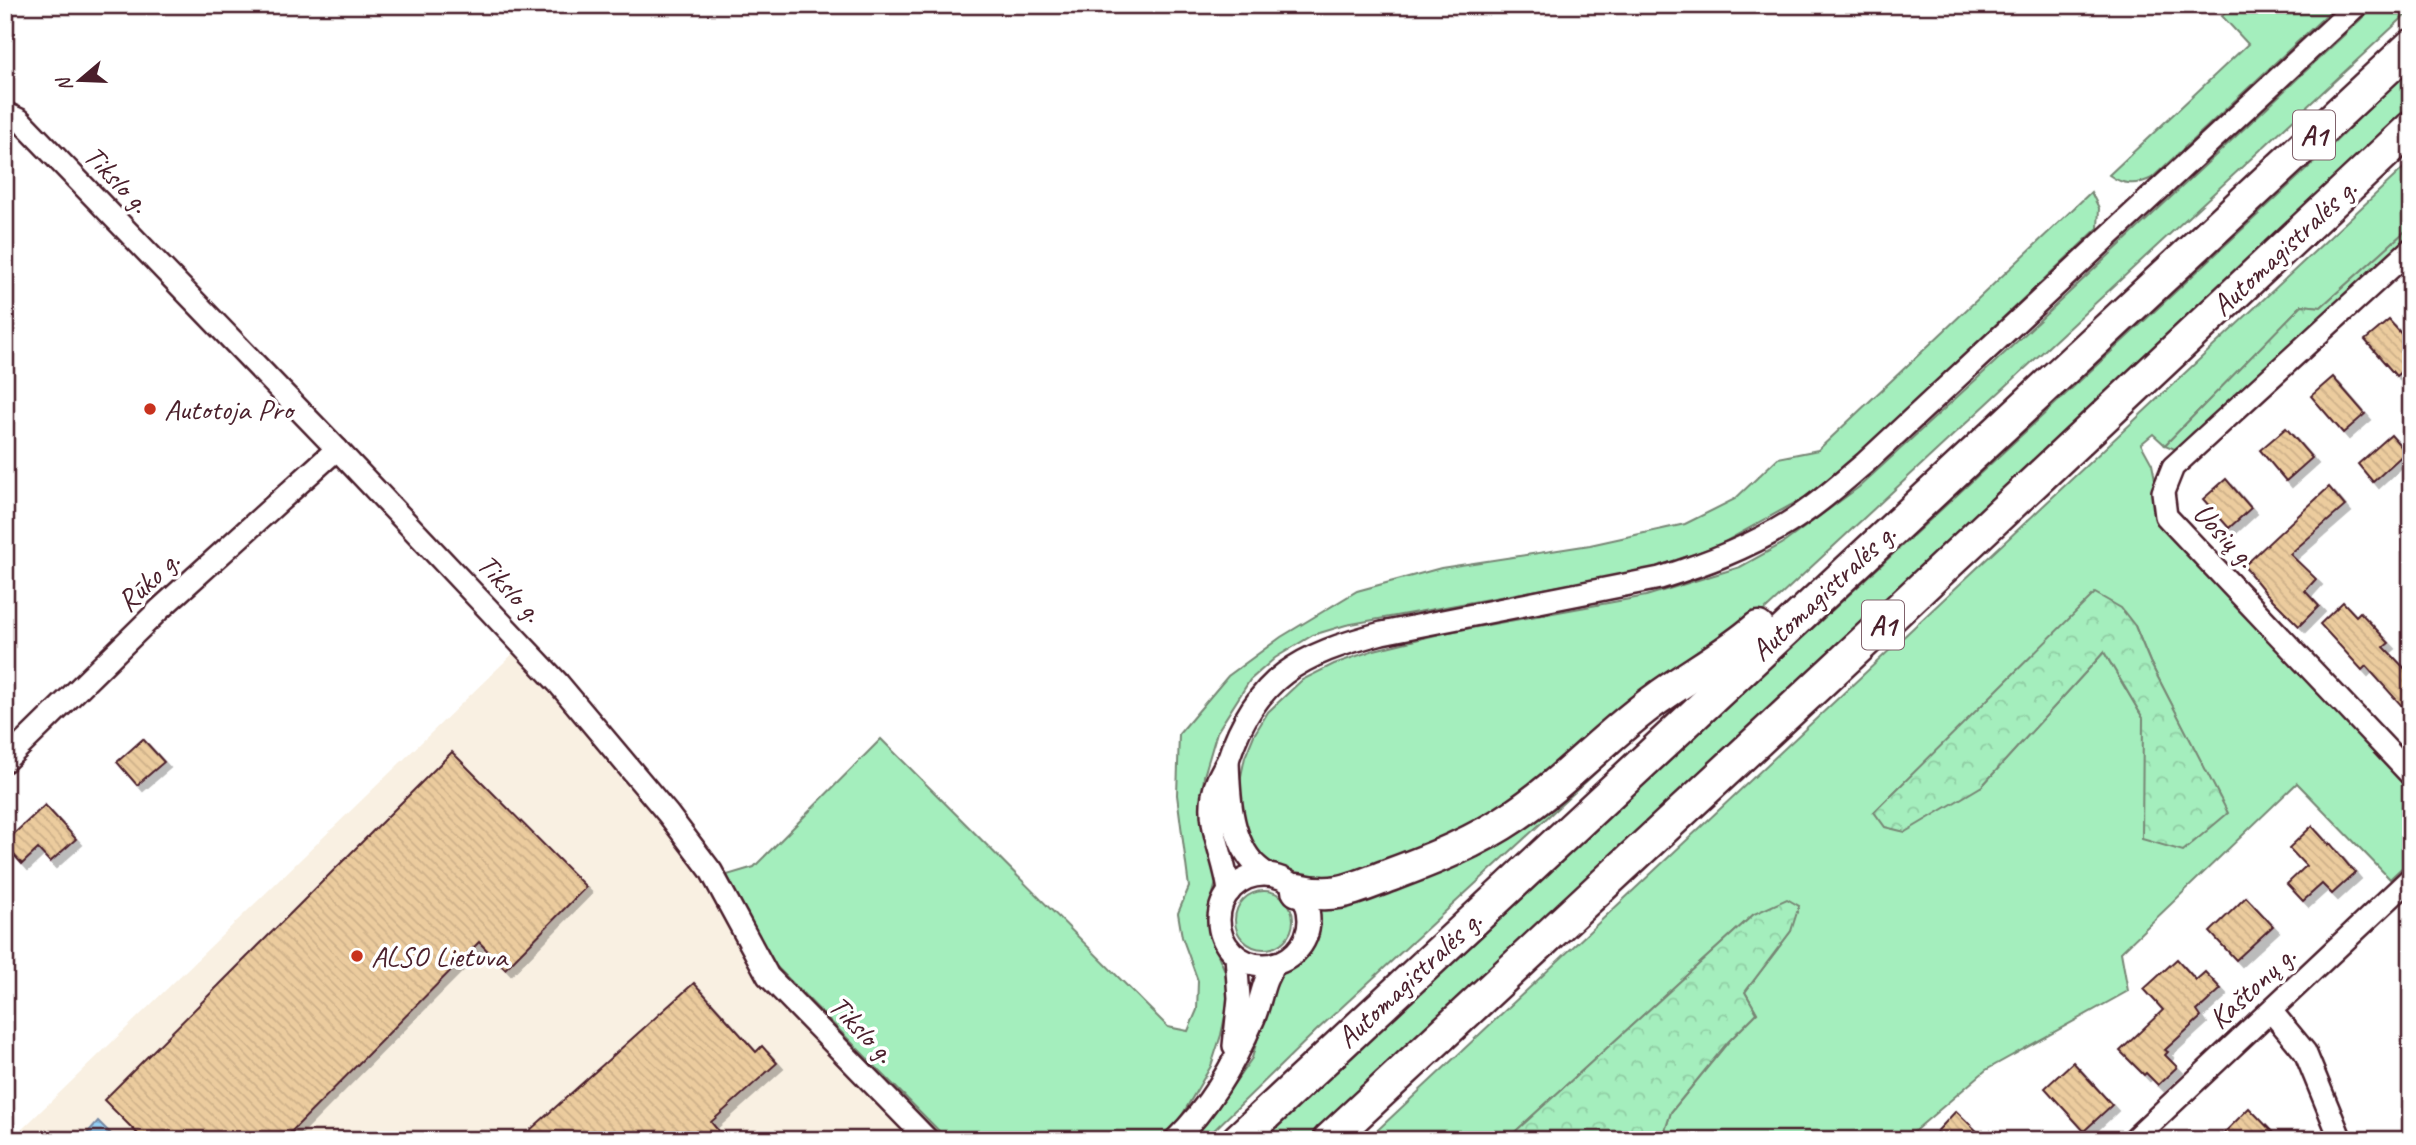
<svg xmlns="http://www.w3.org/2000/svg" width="2416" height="1145" font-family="Caveat,sans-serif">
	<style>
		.built { fill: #f9f0e2 }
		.green { fill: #a4eebd; stroke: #778674; stroke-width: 2; fill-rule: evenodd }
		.forest { fill: url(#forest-crowns); stroke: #778674; stroke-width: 2 }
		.water { fill: url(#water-rules); stroke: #7688a3; stroke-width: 2 }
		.building { fill: url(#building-back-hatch); stroke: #4a1f2b; stroke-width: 2; filter: url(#shadow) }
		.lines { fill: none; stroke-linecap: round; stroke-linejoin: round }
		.minor-casing { stroke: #4a1f2b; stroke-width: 26 }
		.highway-casing { stroke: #4a1f2b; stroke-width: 37 }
		.minor { stroke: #fff; stroke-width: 21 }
		.highway { stroke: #fff; stroke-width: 32 }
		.poi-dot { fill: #c8321e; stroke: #fff; stroke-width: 2.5 }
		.labels { text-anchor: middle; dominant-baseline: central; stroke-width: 7; stroke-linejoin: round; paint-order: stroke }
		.shield { fill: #fff; stroke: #80626b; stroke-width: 2 }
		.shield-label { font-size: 28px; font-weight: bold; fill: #4a1f2b }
		.street-label { font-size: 30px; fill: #4a1f2b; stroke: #fff }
		.poi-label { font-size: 30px; fill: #4a1f2b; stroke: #fff; text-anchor: start }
	</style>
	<defs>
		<pattern id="forest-crowns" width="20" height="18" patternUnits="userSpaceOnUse" patternTransform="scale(1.75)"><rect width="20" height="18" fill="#a4eebd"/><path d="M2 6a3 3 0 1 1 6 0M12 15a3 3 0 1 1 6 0" fill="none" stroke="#8fcca3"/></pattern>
		<pattern id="water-rules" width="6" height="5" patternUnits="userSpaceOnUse" patternTransform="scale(1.75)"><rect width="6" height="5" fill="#94cef3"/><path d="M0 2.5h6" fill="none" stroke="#81b0d0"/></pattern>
		<pattern id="building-back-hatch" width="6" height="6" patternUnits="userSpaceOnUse" patternTransform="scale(1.75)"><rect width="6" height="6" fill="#eccc9e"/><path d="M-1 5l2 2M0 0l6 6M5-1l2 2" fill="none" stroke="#ccaf88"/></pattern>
		<filter id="shadow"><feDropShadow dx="6" dy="6" stdDeviation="0" flood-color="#0004"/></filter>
	</defs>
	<rect width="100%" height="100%" fill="#fff"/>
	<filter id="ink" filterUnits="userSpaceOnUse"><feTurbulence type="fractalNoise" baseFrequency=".0143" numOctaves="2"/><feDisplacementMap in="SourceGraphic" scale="14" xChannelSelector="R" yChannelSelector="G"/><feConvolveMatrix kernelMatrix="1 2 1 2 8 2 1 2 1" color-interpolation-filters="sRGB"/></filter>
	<g filter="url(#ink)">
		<path class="built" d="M 529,638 L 628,748 L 727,875 L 771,961 L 948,1140 L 11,1140 Z"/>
		<g class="green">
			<path d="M 2233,5 L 2337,5 L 2152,178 C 2136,186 2123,185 2109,175 L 2248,44 L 2222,16 Z"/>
			<path d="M 2376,5 L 2411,5 L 2411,10 L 1766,609 L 1495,819 L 1338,883 L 1292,877 L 1267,863 L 1245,836 L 1240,810 L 1240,781 L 1245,757 L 1254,735 L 1268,712 L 1302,680 L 1334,664 L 1374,650 L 1444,633 L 1646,596 L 1740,567 L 1782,544 L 1859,487 L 1994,363 Z"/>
			<path d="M 2411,67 L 2411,110 L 1310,1140 L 1260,1140 L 2039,419 L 2324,153 Z"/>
			<path d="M 2411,161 L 2411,226 L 2321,307 L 2302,305 L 2165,445 L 2153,434 L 2141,444 L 2152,464 L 2164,525 L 2411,789 L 2411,859 L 2390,879 L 2297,783 L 2121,952 L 2128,991 L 1986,1070 L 1904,1140 L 1662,1140 L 1671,1112 L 1728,1042 L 1757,1013 L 1745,992 L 1791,931 L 1754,914 L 1506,1140 L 1367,1140 ZM 2135,626 L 2150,662 L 2227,813 L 2143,839 L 2143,718 L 2104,652 L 1982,786 L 1874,812 L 2048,641 Z"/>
			<path d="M 2091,192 L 2099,208 L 2098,228 L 1857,456 L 1807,496 L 1717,546 L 1647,570 L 1346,625 L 1313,635 L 1275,658 L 1250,680 L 1217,732 L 1204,776 L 1201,817 L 1216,882 L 1208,913 L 1209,934 L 1226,973 L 1229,998 L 1221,1035 L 1211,1066 L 1178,1122 L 1158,1140 L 948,1140 L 771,961 L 727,875 L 754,867 L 881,739 L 1168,1027 L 1188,1031 L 1197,1010 L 1198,981 L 1182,937 L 1178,913 L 1189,887 L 1177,795 L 1179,734 L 1228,676 L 1281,637 L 1357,591 L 1441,568 L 1590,545 L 1685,524 L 1735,499 L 1778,458 L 1818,450 Z"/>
			<path d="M 1669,705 L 1316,1031 L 1204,1140 L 1189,1140 L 1212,1115 L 1252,1058 L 1271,990 C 1290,955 1324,959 1318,907 L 1395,884 Z"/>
			<circle cx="1264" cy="920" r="29"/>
		</g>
		<g class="forest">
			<path d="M 2411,226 L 2411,238 L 2177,450 L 2165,445 L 2302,305 L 2321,307 Z"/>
			<path d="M 2095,593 L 2121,608 L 2135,626 L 2150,662 L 2228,813 L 2183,851 L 2142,839 L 2143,718 L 2104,652 L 1982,786 L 1905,832 L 1885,827 L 1874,812 Z"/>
			<path d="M 1787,899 L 1799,906 L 1791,931 L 1745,992 L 1757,1013 L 1728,1042 L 1671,1112 L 1662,1140 L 1506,1140 L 1754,914 Z"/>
		</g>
		<path class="water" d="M 98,1121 L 117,1140 L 85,1140 L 83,1138 Z"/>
		<g class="building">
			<path d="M 2389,320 L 2411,345 L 2411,363 L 2396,376 L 2365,340 Z"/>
			<path d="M 2333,377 L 2365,414 L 2343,433 L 2311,396 Z"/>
			<path d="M 2286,428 L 2312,458 L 2286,481 L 2260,450 Z"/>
			<path d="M 2391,435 L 2406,452 L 2373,482 L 2358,464 Z"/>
			<path d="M 2226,479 L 2251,508 L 2229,528 L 2203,499 Z"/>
			<path d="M 2329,487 L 2345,506 L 2290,554 L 2316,579 L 2305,591 L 2319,606 L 2299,626 L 2266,593 L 2244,566 Z"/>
			<path d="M 2343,602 L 2356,616 L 2360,612 L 2389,643 L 2384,647 L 2411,675 L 2411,716 L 2366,666 L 2362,670 L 2320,624 Z"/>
			<path d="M 143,739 L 164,762 L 137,785 L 117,762 Z"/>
			<path d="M 452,752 L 586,887 L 505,969 L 479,942 L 283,1140 L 144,1140 L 104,1100 Z"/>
			<path d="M 45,805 L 76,839 L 50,862 L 38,849 L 22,864 L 5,845 L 5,842 Z"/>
			<path d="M 2312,826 L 2329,845 L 2330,843 L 2355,873 L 2332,894 L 2322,884 L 2303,901 L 2287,884 L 2306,866 L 2289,848 Z"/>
			<path d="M 2246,897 L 2273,926 L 2236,960 L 2210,932 Z"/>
			<path d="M 2177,959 L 2196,980 L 2205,972 L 2221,989 L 2197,1011 L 2201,1017 L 2165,1050 L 2168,1052 L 2165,1055 L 2177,1067 L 2158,1085 L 2146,1073 L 2144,1075 L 2120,1051 L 2163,1010 L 2144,989 Z"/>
			<path d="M 694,983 L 756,1052 L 762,1046 L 777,1063 L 711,1122 L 726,1140 L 519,1140 Z"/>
			<path d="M 2073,1062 L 2112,1105 L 2084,1131 L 2045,1088 Z"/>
			<path d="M 2249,1108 L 2280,1140 L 2217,1140 Z"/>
			<path d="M 1956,1111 L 1986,1140 L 1929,1140 Z"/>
		</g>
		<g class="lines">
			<defs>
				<g id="minor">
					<path d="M 5,113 L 20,120 L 337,449 L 558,683 L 668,814 L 711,871 L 768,976 L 928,1140"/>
					<path d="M 2411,249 L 2173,467 L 2163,492 L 2166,516 L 2411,775"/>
					<path d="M 1228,760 C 1255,677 1301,654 1382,633 L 1660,578 C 1705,564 1748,548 1788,523 C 1816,506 1840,484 1865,463 L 2357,5"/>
					<path d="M 5,761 L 160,609 L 337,449"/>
					<circle cx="1264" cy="920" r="45"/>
					<path d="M 1229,892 C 1226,860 1207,827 1213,795 C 1215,782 1222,771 1228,760 C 1229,792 1230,835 1252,861 C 1256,866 1263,871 1268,875"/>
					<path d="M 2271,1011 L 2305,1052 L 2341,1140"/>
					<path d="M 1234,1046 L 1239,998 L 1236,956"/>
					<path d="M 1175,1140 C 1210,1106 1235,1063 1254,1018 C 1262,999 1262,980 1276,963"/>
					<path d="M 2133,1140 L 2411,878"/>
				</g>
				<g id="highway">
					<path d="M 1298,890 C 1337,899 1354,888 1390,875 C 1433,859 1476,842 1514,816 C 1566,781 1607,734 1658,698 C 1691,674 1727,655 1758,628"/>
					<path d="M 1238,1140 L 2411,46"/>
					<path d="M 1329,1140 L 1893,615 L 2411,128"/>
				</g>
			</defs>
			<use href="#minor" class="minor-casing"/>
			<use href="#highway" class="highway-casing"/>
			<use href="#minor" class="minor"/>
			<use href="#highway" class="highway"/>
		</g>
	</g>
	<g class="poi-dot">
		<circle cx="150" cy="409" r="7"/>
		<circle cx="357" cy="956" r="7"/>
	</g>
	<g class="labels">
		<g class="shield">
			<rect x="2293" y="110.5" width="42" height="49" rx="5"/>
			<rect x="1862" y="600.5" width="42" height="49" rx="5"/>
		</g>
		<g class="shield-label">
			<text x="2314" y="135">A1</text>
			<text x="1883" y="625">A1</text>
		</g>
		<g class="street-label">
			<text transform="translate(117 179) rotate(46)">Tikslo g.</text>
			<text transform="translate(2284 247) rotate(-43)">Automagistralės g.</text>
			<text transform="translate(2225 535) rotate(47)">Uosių g.</text>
			<text transform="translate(148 581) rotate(-43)">Rūko g.</text>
			<text transform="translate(510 588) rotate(47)">Tikslo g.</text>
			<text transform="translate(1823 592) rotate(-43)">Automagistralės g.</text>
			<text transform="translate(1409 979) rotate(-43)">Automagistralės g.</text>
			<text transform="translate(2252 987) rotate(-43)">Kaštonų g.</text>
			<text transform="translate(862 1029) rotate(46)">Tikslo g.</text>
		</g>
		<g class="poi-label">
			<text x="164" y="409">Autotoja Pro</text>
			<text x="371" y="956">ALSO Lietuva</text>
		</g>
	</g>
	<rect width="2416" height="1145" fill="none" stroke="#fff" stroke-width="28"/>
	<rect x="14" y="14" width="2388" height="1117" fill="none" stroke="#4a1f2b" stroke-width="2.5" filter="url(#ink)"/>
	<g transform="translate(80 80) rotate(251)" stroke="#ffffff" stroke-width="5" paint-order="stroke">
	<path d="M0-5L12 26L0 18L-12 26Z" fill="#4a1f2b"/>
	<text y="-10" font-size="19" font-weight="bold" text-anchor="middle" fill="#4a1f2b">N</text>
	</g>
</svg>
